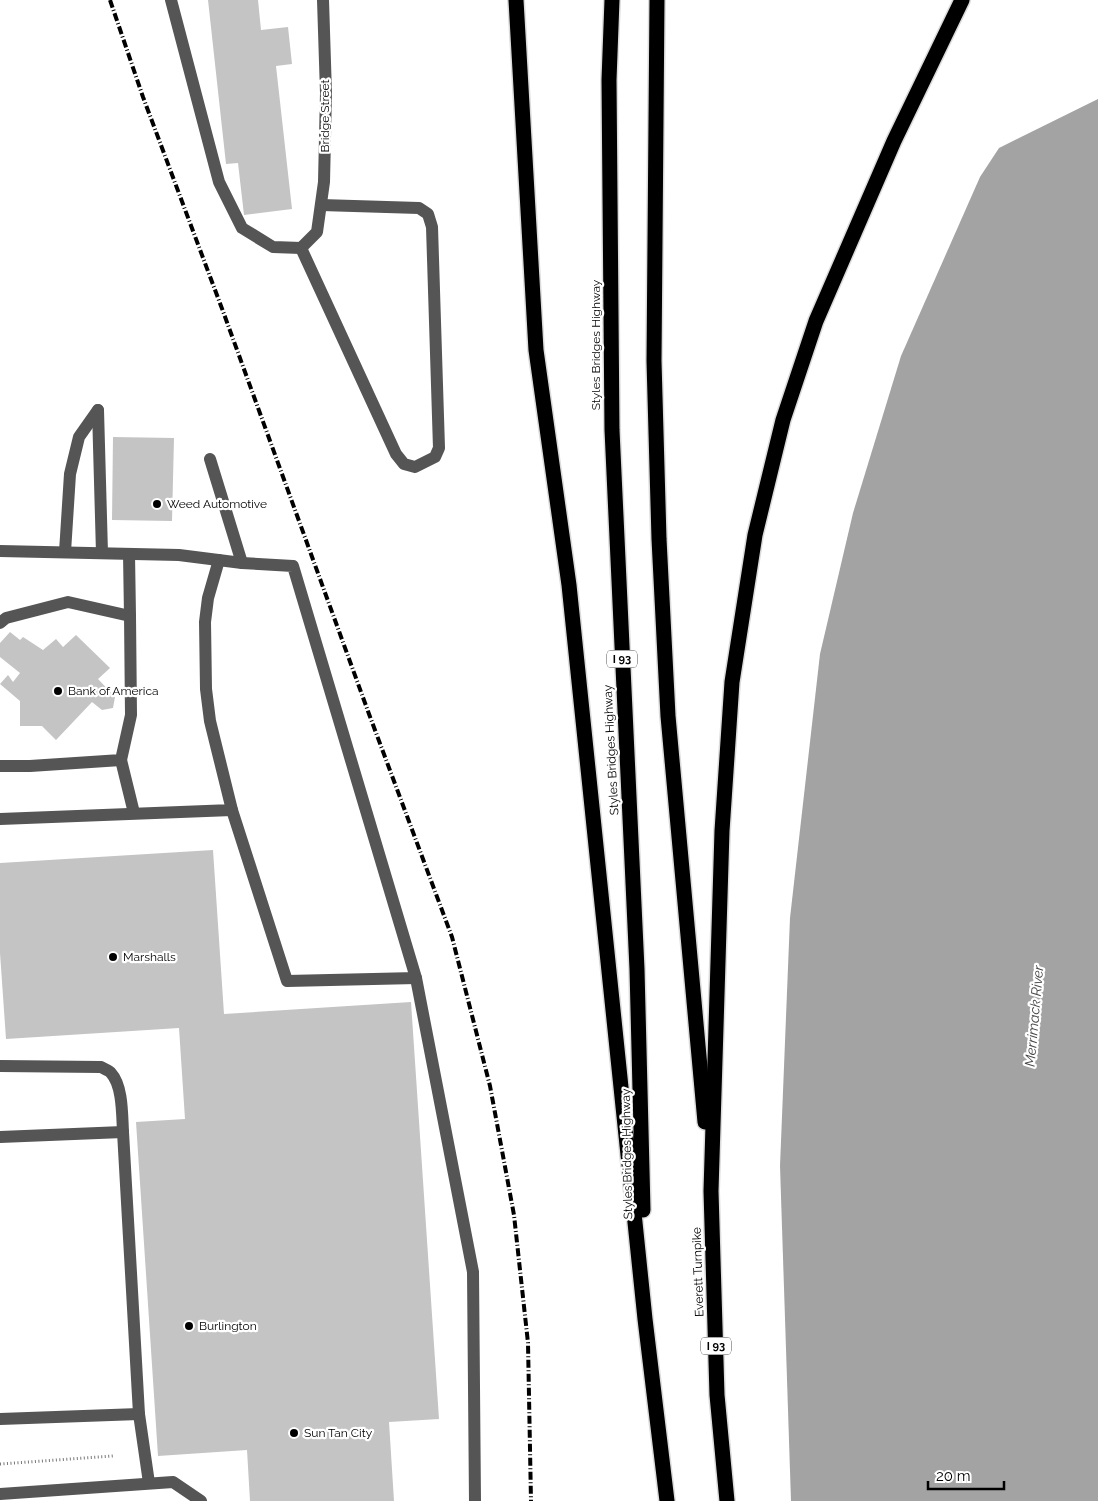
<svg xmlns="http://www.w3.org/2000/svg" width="1098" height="1501" font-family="Raleway,sans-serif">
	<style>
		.water { fill: #a3a3a3 }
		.building { fill: #c4c4c4 }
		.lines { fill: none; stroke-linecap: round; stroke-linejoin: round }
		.highway-casing { stroke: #dbdbdb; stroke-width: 18 }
		.path { stroke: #777; stroke-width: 3; stroke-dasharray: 1 2.5; stroke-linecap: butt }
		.minor { stroke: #555; stroke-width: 12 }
		.highway { stroke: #000; stroke-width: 15 }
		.rail { stroke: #000; stroke-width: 4; stroke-dasharray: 8 2.5 1 2.5; stroke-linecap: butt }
		.poi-dot { fill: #000; stroke: #fff; stroke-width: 2 }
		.labels { text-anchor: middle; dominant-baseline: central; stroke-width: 4.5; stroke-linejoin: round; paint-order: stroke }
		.shield { fill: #fff; stroke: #4c4c4c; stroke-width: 1 }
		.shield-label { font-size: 11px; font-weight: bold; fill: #000 }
		.street-label { font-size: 12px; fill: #000; stroke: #fff }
		.poi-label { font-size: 12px; fill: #000; stroke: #fff; text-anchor: start }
		.water-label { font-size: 14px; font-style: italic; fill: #444; stroke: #fff }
	</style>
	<rect width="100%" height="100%" fill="#fff"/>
	<path class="water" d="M 1098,99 L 1098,1501 L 791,1501 L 780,1166 L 790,918 L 820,654 L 853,513 L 901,356 L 980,177 L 999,148 Z"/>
	<g class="building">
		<path d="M 208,0 L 258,0 L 261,30 L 288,27 L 292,64 L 276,66 L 292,209 L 244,215 L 238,163 L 226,164 Z"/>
		<path d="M 113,437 L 174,438 L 172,521 L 112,520 Z"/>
		<path d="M 10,632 L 20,640 L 23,637 L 43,650 L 56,639 L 63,647 L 76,635 L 110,668 L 98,679 L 115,697 L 113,708 L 102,710 L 92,702 L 56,740 L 42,726 L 20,726 L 20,701 L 0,684 L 8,675 L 13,682 L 20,673 L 0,657 L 0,643 Z"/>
		<path d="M 213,850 L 224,1014 L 411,1002 L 439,1419 L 389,1422 L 394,1501 L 250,1501 L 247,1450 L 158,1456 L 136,1122 L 185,1119 L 179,1028 L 6,1039 L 0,953 L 0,863 Z"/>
	</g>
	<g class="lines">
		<defs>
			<g id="highway">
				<path d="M 516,0 L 536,350 L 569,585 L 645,1319 L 667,1501"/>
				<path d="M 612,0 L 609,80 L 612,430 L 637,969 L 643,1210"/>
				<path d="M 657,0 L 654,361 L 659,539 L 668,716 L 705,1122"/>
				<path d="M 727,1501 L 717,1395 L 711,1191 L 722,831 L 732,682 L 755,535 L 783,420 L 816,321 L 894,141 L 962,0"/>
			</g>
		</defs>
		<use href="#highway" class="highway-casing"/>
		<path class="path" d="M 0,1464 L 113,1456"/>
		<g class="minor">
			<path d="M 171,0 L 219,182 L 242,228 L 273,247 L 301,248 L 317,232 L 324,182 L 326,93 L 323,0"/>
			<path d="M 301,248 L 396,454 L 404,464 L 415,467 L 435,457 L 439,448 L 432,227 L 428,214 L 419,208 L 321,205"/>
			<path d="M 98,410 L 102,553"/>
			<path d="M 210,459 L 242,563"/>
			<path d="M 0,551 L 179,555 L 242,563 L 293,566 L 416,978 L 287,981 L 232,810"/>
			<path d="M 65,552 L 70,474 L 79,437 L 98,410"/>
			<path d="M 129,554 L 130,616"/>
			<path d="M 0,623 L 6,618 L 68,602 L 130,616 L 131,715 L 121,760 L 30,766 L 0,766"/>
			<path d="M 121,760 L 134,813"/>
			<path d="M 0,819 L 232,810 L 210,721 L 206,689 L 205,622 L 208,598 L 219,560"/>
			<path d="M 416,978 L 473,1272 L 475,1501"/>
			<path d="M 0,1066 L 101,1067 C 104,1069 109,1070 111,1073 C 123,1086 122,1116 123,1132 L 139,1414 L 0,1419"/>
			<path d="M 0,1137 L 123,1132"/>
			<path d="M 139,1414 L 149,1483"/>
			<path d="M 0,1494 L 173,1482 L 201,1501"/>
		</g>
		<use href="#highway" class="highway"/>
		<path class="rail" d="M 110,0 L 143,97 L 224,314 L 369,714 L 452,937 L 490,1086 L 514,1215 L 528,1343 L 531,1501"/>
	</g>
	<g class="poi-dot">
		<circle cx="157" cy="504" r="5"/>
		<circle cx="58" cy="691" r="5"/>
		<circle cx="113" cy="957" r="5"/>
		<circle cx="189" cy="1326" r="5"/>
		<circle cx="294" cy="1433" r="5"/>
	</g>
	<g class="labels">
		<g class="shield">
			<rect x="607" y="650.5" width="30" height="17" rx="4"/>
			<rect x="701" y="1337.5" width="30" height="17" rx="4"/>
		</g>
		<g class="shield-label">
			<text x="622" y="659">I 93</text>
			<text x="716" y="1346">I 93</text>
		</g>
		<g class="street-label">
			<text transform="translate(325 116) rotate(-90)">Bridge Street</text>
			<text transform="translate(596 345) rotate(-90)">Styles Bridges Highway</text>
			<text transform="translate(611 750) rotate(-93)">Styles Bridges Highway</text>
			<text transform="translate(627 1154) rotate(-91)">Styles Bridges Highway</text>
			<text transform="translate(698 1272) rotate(-92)">Everett Turnpike</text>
		</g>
		<g class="poi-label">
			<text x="167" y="504">Weed Automotive</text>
			<text x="68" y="691">Bank of America</text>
			<text x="123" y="957">Marshalls</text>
			<text x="199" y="1326">Burlington</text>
			<text x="304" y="1433">Sun Tan City</text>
		</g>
		<g class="water-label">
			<text transform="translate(1034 1016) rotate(-85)">Merrimack River</text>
		</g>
	</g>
	<path d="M928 1481v8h76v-8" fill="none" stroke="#000000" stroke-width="2.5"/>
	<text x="936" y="1481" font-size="15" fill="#000000" stroke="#ffffff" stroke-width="4" paint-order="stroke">20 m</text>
</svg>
